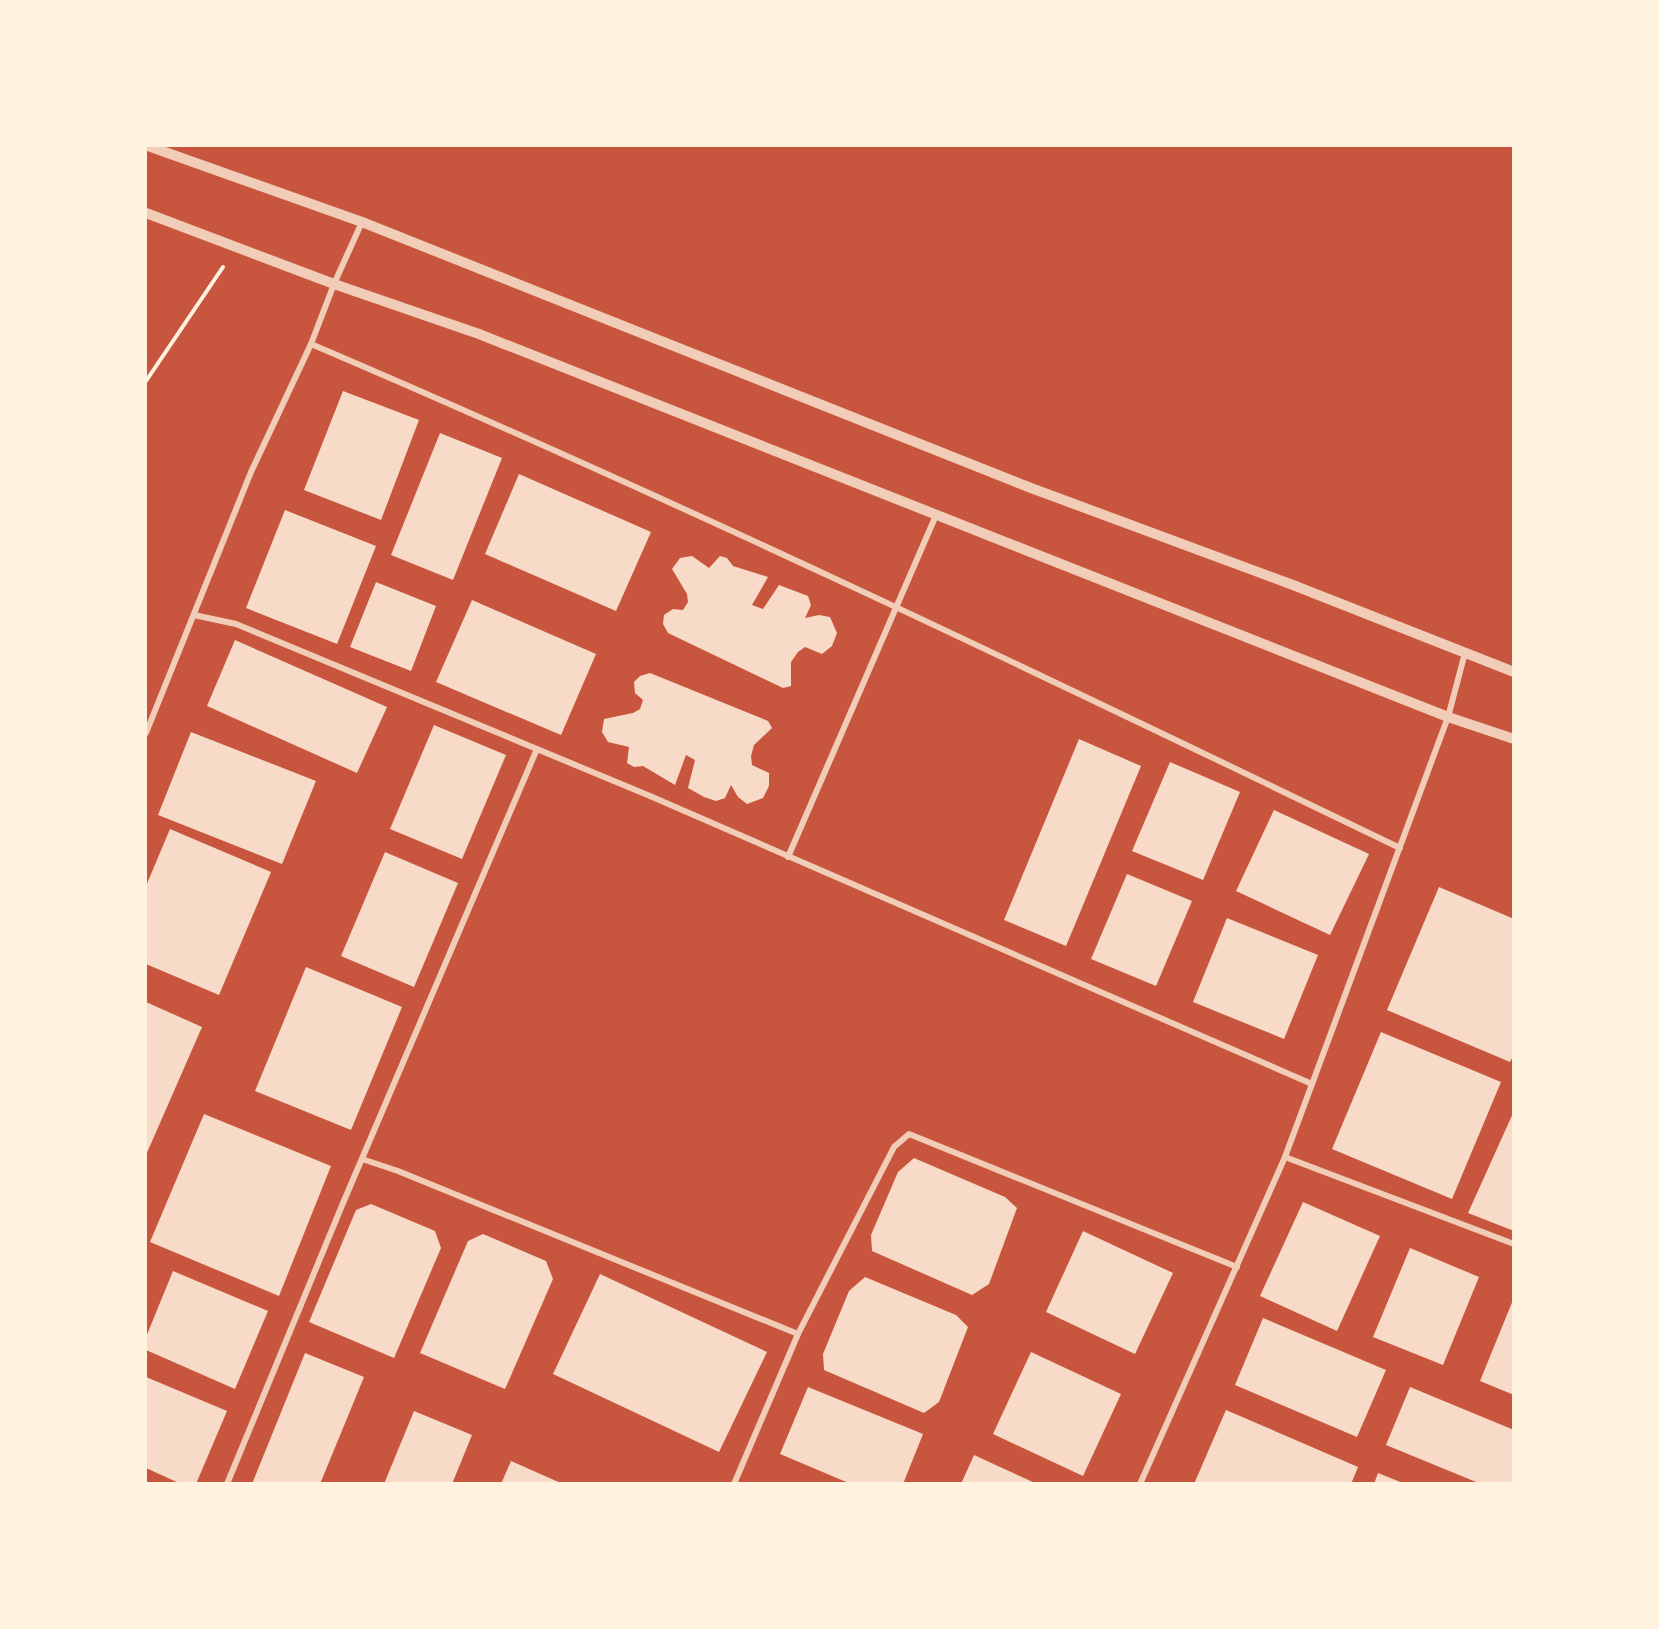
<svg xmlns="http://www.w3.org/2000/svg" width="1659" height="1629" font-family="Rubik,sans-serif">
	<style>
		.building { fill: #f7dbc8 }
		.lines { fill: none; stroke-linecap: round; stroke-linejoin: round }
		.path { stroke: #fff3e0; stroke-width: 4 }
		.minor { stroke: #f1ccb7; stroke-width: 6 }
		.tertiary { stroke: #f1ccb7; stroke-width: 10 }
	</style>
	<rect width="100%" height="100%" fill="#c8553d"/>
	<g class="building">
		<path d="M 343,391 L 419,420 L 381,520 L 304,490 Z"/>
		<path d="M 440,433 L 502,458 L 453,580 L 391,555 Z"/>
		<path d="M 519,474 L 651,532 L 616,611 L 485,554 Z"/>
		<path d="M 285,510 L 376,546 L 337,644 L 246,608 Z"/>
		<path d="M 692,556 L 709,568 L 720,556 L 727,558 L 733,566 L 768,577 L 752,605 L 763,609 L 779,585 L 808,596 L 811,605 L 805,618 L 819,615 L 830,617 L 837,633 L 832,646 L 822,654 L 805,647 L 798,652 L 791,662 L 791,686 L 783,688 L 668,633 L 663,624 L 664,615 L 673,609 L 683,610 L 688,602 L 687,594 L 672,569 L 680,558 Z"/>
		<path d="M 376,582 L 436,606 L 411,671 L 350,647 Z"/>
		<path d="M 472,600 L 596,654 L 561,735 L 436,682 Z"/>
		<path d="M 235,640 L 387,707 L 357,773 L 207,706 Z"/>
		<path d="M 650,673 L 768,721 L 772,728 L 754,745 L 751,756 L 752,765 L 769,773 L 769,786 L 763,798 L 747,804 L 738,797 L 731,785 L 725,798 L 716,801 L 704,797 L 688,788 L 695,760 L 686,755 L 675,785 L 643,766 L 634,767 L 627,763 L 629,747 L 608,742 L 602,732 L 604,719 L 633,713 L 640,709 L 643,700 L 635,693 L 634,682 L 640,676 Z"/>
		<path d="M 434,725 L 506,755 L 462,859 L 390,829 Z"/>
		<path d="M 191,732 L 316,781 L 282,864 L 158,815 Z"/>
		<path d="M 1079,739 L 1141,766 L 1066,946 L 1004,920 Z"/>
		<path d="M 1170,762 L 1240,792 L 1203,880 L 1132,851 Z"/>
		<path d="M 1274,810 L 1369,854 L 1330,935 L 1236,891 Z"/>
		<path d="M 170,829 L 271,872 L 219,995 L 146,964 L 146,886 Z"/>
		<path d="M 385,852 L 458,883 L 414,987 L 341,956 Z"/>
		<path d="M 1127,874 L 1192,901 L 1156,986 L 1091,959 Z"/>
		<path d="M 1439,887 L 1514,919 L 1514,1054 L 1510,1062 L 1387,1010 Z"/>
		<path d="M 1227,918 L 1318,955 L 1284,1039 L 1193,1002 Z"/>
		<path d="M 306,967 L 402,1007 L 351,1130 L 255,1091 Z"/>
		<path d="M 146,1002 L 202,1027 L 146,1155 Z"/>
		<path d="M 1381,1032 L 1501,1082 L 1452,1199 L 1332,1149 Z"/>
		<path d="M 1514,1111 L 1514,1231 L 1468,1213 Z"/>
		<path d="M 204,1114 L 331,1166 L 279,1296 L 150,1242 Z"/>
		<path d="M 914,1158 L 1005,1197 L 1017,1208 L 989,1284 L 972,1295 L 872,1251 L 871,1235 L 898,1172 Z"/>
		<path d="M 1303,1202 L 1380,1236 L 1337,1331 L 1260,1296 Z"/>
		<path d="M 371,1204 L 435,1231 L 441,1248 L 394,1358 L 309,1322 L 356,1210 Z"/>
		<path d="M 1083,1231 L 1173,1273 L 1135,1354 L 1046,1312 Z"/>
		<path d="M 483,1234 L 546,1261 L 553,1279 L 505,1389 L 420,1353 L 468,1241 Z"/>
		<path d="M 1410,1248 L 1479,1277 L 1443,1365 L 1373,1337 Z"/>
		<path d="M 173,1271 L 268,1311 L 235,1389 L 146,1350 L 146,1337 Z"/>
		<path d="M 600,1274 L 767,1352 L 719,1452 L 553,1374 Z"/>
		<path d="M 865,1277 L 956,1315 L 968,1327 L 939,1402 L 924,1413 L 824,1370 L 823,1354 L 849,1291 Z"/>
		<path d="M 1513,1300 L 1514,1300 L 1514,1395 L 1480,1381 Z"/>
		<path d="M 1263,1318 L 1386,1370 L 1357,1437 L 1235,1385 Z"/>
		<path d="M 1031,1352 L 1121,1394 L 1083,1476 L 993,1434 Z"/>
		<path d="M 305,1353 L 364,1377 L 320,1484 L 252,1484 Z"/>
		<path d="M 146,1377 L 227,1411 L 196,1484 L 181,1484 L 146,1468 Z"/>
		<path d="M 808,1387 L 923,1434 L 903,1484 L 851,1484 L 780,1454 Z"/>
		<path d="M 1410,1387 L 1514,1430 L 1514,1484 L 1481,1484 L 1386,1445 Z"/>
		<path d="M 1226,1410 L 1358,1467 L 1351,1484 L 1194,1484 Z"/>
		<path d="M 414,1411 L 472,1435 L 452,1484 L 384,1484 Z"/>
		<path d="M 974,1455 L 1037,1484 L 961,1484 Z"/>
		<path d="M 511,1461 L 563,1484 L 501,1484 Z"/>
		<path d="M 1378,1473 L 1403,1483 L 1403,1484 L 1374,1484 Z"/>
	</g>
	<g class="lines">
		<path class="path" d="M 146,381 L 223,267"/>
		<g class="minor">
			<path d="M 311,344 C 679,501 1040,674 1400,848"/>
			<path d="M 194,615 L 236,624 L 650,796 L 1312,1084"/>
			<path d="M 146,733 L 251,472 L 311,344 L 334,284 L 362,222"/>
			<path d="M 788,857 L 937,513"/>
			<path d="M 1285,1157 L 1514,1244"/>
			<path d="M 362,1159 L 398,1171 L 798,1334"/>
			<path d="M 227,1484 L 343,1203 L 537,749"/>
			<path d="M 734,1484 L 798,1334 L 894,1147 L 909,1134 L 1237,1267"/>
			<path d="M 1140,1484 L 1285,1157 L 1448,717 L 1465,653"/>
		</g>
		<g class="tertiary">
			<path d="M 148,146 L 362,222 L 1031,488 L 1293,585 L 1514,672"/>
			<path d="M 146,213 L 334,284 L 479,334 L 1448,717 L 1514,739"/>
		</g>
	</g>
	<rect width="1659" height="1629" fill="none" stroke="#fff3e0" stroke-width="294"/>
</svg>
